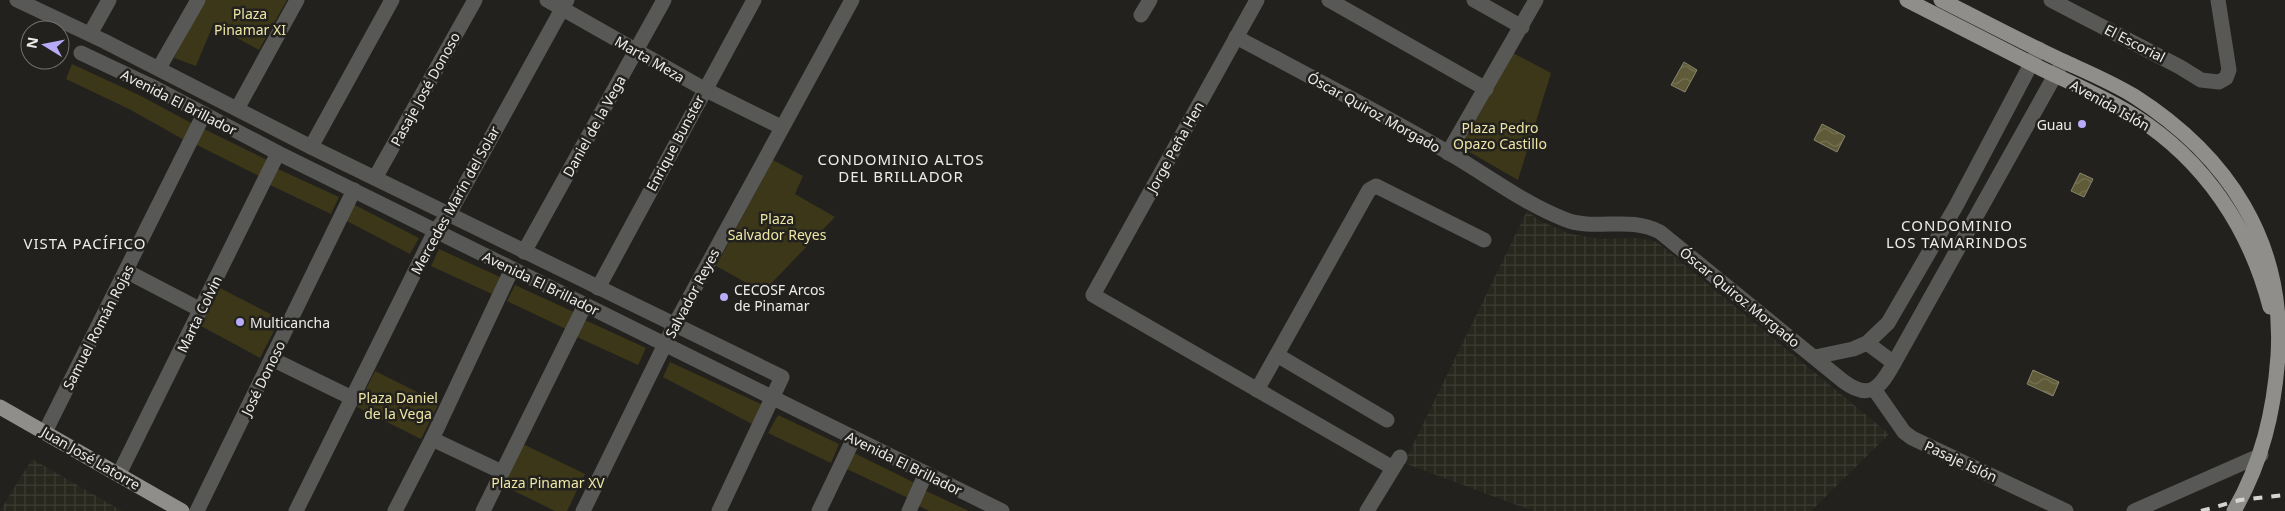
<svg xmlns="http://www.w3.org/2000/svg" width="2285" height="511" font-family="'Noto Sans',sans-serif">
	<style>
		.industrial { fill: url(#industrial-grid) }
		.green { fill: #3b3718 }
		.water { fill: url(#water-waves); stroke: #89866d }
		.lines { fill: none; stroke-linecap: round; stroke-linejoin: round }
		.minor { stroke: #585856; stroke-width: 15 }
		.major { stroke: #8f8e8a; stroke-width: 15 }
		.rail { stroke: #d5d4d2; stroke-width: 4; stroke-dasharray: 9 9; stroke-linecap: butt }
		.poi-dot { fill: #b8abf7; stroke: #22211e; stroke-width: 2 }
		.labels { text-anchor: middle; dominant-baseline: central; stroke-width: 5; stroke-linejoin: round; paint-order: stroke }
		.park-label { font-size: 14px; fill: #ede6a6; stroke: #22211e }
		.street-label { font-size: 14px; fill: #ececea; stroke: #22211e }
		.poi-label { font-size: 14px; fill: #ececea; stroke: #22211e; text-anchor: start }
		.neighbourhood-label { font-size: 15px; letter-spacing: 1px; fill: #ececea; stroke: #22211e }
	</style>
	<defs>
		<pattern id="industrial-grid" width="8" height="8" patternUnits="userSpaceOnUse" patternTransform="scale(1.25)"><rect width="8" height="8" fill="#28271d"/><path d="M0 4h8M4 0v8" fill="none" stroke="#3d3c33"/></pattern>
		<pattern id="water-waves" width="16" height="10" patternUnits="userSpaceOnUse" patternTransform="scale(1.25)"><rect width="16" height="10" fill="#5f5b38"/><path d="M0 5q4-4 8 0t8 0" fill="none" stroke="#767355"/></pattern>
	</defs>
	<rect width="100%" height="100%" fill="#22211e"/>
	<g class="industrial">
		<path d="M 1527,211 L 1540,221 L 1570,234 L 1600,239 L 1637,238 L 1657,242 L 1889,434 L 1811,511 L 1533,511 L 1404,463 Z"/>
		<path d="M 32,459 L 122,511 L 0,511 Z"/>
	</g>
	<g class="green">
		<path d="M 205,0 L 287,0 L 259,50 L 213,25 L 196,66 L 174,58 Z"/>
		<path d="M 1513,53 L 1551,73 L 1518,180 L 1464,149 L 1462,142 Z"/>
		<path d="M 72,64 L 141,96 L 193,124 L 186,141 L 129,109 L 66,79 Z"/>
		<path d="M 202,128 L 267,160 L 259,176 L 195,144 Z"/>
		<path d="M 773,160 L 803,176 L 795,194 L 835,217 L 763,292 L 716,266 Z"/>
		<path d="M 278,169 L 339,197 L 331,214 L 270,185 Z"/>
		<path d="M 351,203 L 419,238 L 410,254 L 343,219 Z"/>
		<path d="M 439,249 L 500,277 L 492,294 L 431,266 Z"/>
		<path d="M 515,285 L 576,313 L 568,330 L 507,301 Z"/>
		<path d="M 220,288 L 280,319 L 260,358 L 201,326 Z"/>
		<path d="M 585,320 L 646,348 L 638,365 L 577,337 Z"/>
		<path d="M 670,362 L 761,404 L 752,424 L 663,377 Z"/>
		<path d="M 375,371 L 439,403 L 421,439 L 357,407 Z"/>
		<path d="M 778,415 L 839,444 L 831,463 L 768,433 Z"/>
		<path d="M 523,444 L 585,474 L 567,511 L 555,511 L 502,485 Z"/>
		<path d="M 854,453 L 915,483 L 908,498 L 847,469 Z"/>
		<path d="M 924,490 L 969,511 L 929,511 L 917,505 Z"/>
	</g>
	<g class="water">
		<path d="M 1684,62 L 1697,70 L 1685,92 L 1671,85 Z"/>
		<path d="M 1822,124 L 1845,136 L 1837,152 L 1814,140 Z"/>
		<path d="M 2080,173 L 2093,179 L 2084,197 L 2071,191 Z"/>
		<path d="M 2033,370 L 2059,382 L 2053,396 L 2027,384 Z"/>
	</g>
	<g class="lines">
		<g class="minor">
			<path d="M 17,0 L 104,41 L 311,147 L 782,377 L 719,511"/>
			<path d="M 547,0 L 704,89 L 781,127"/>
			<path d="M 1257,0 L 1093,295 L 1393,468"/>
			<path d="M 1329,0 L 1486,89"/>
			<path d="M 1474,0 L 1522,27"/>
			<path d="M 2051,0 L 2180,67 L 2201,80 L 2219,82 L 2226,78 L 2229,70 L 2218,0"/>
			<path d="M 1141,15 L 1150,0"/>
			<path d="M 90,34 L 109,0"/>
			<path d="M 1236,37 C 1307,75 1379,112 1449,153 C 1487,175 1523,203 1564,219 C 1595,232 1628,215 1660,232 L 1843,381 C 1871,402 1881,386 1894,363 L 2063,61"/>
			<path d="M 81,53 L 151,86 L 278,153 L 1002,511"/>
			<path d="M 159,68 L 198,0"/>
			<path d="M 237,109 L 297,0"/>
			<path d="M 311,147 L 392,0"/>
			<path d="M 1448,153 L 1536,0"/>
			<path d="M 375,178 L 475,0"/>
			<path d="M 524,252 L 664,0"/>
			<path d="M 126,271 L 201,310"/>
			<path d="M 598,288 L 754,0"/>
			<path d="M 1867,343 L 1894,363"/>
			<path d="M 1277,355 L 1387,420"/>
			<path d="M 1815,357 L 1853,349 L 1867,343 L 1888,323 L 1956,206 L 2039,49"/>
			<path d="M 272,359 L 352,398"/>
			<path d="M 1874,389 L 1904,432 L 1912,438 L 2066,511"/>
			<path d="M 1257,390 L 1369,190 L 1376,186 L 1484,240"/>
			<path d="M 45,432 L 204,114"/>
			<path d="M 432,439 L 502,472"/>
			<path d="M 119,474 L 278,153"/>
			<path d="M 197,511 L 354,190"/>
			<path d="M 296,511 L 435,231 L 449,214 L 567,0"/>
			<path d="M 395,511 L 432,439 L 512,269"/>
			<path d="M 483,511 L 585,305"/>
			<path d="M 583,511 L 675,324 L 852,0"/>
			<path d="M 819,511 L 854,438"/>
			<path d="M 909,511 L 926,473"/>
			<path d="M 1367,511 L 1400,457"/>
			<path d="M 2134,511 L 2261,455"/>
		</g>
		<g class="major">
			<path d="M 1907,0 C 1952,23 1997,46 2042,69 C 2073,84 2107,98 2136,117 C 2205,161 2250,229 2270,307"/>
			<path d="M 1941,0 C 1981,20 2022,42 2063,61 C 2087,72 2111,82 2134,96 C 2228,156 2285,242 2278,356 C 2274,412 2262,462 2234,511"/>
			<path d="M 0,407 L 182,511"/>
		</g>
		<path class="rail" d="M 2201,511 L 2240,500 L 2285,495"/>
	</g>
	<g class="poi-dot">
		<circle cx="2082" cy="124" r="5"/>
		<circle cx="724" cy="297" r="5"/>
		<circle cx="240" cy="322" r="5"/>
	</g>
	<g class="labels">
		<g class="park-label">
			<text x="250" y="13">Plaza<tspan x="250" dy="16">Pinamar XI</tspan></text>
			<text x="1500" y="127">Plaza Pedro<tspan x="1500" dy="16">Opazo Castillo</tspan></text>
			<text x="777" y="218">Plaza<tspan x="777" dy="16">Salvador Reyes</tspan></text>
			<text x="398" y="397">Plaza Daniel<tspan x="398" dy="16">de la Vega</tspan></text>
			<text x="548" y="482">Plaza Pinamar XV</text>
		</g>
		<g class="street-label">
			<text transform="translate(2135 43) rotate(27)">El Escorial</text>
			<text transform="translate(650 59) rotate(30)">Marta Meza</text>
			<text transform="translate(425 89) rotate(-61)">Pasaje José Donoso</text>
			<text transform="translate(179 102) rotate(27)">Avenida El Brillador</text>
			<text transform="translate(2110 105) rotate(29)">Avenida Islón</text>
			<text transform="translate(1374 112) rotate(29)">Óscar Quiroz Morgado</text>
			<text transform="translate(594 126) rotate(-61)">Daniel de la Vega</text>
			<text transform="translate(675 143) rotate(-62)">Enrique Bunster</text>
			<text transform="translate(1175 147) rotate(-61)">Jorge Peña Hen</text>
			<text transform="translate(455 200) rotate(-61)">Mercedes Marín del Solar</text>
			<text transform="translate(541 283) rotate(26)">Avenida El Brillador</text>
			<text transform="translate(692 293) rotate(-62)">Salvador Reyes</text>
			<text transform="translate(1740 297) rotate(39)">Óscar Quiroz Morgado</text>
			<text transform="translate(199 314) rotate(-64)">Marta Colvin</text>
			<text transform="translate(98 327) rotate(-63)">Samuel Román Rojas</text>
			<text transform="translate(263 378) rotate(-64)">José Donoso</text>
			<text transform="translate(91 458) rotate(30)">Juan José Latorre</text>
			<text transform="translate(1961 461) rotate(25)">Pasaje Islón</text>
			<text transform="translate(904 463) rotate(26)">Avenida El Brillador</text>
		</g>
		<g class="poi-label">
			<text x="2072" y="124" text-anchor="end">Guau</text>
			<text x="734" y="289">CECOSF Arcos<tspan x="734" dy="16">de Pinamar</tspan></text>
			<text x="250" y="322">Multicancha</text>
		</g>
		<g class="neighbourhood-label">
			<text x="901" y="159">CONDOMINIO ALTOS<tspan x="901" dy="17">DEL BRILLADOR</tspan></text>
			<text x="1957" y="225">CONDOMINIO<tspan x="1957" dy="17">LOS TAMARINDOS</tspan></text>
			<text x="85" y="243">VISTA PACÍFICO</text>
		</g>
	</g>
	<g transform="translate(45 45) rotate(280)"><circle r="24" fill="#22211e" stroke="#737270"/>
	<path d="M0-4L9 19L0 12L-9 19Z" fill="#b8abf7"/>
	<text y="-8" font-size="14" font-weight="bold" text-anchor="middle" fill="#ececea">N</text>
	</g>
</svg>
